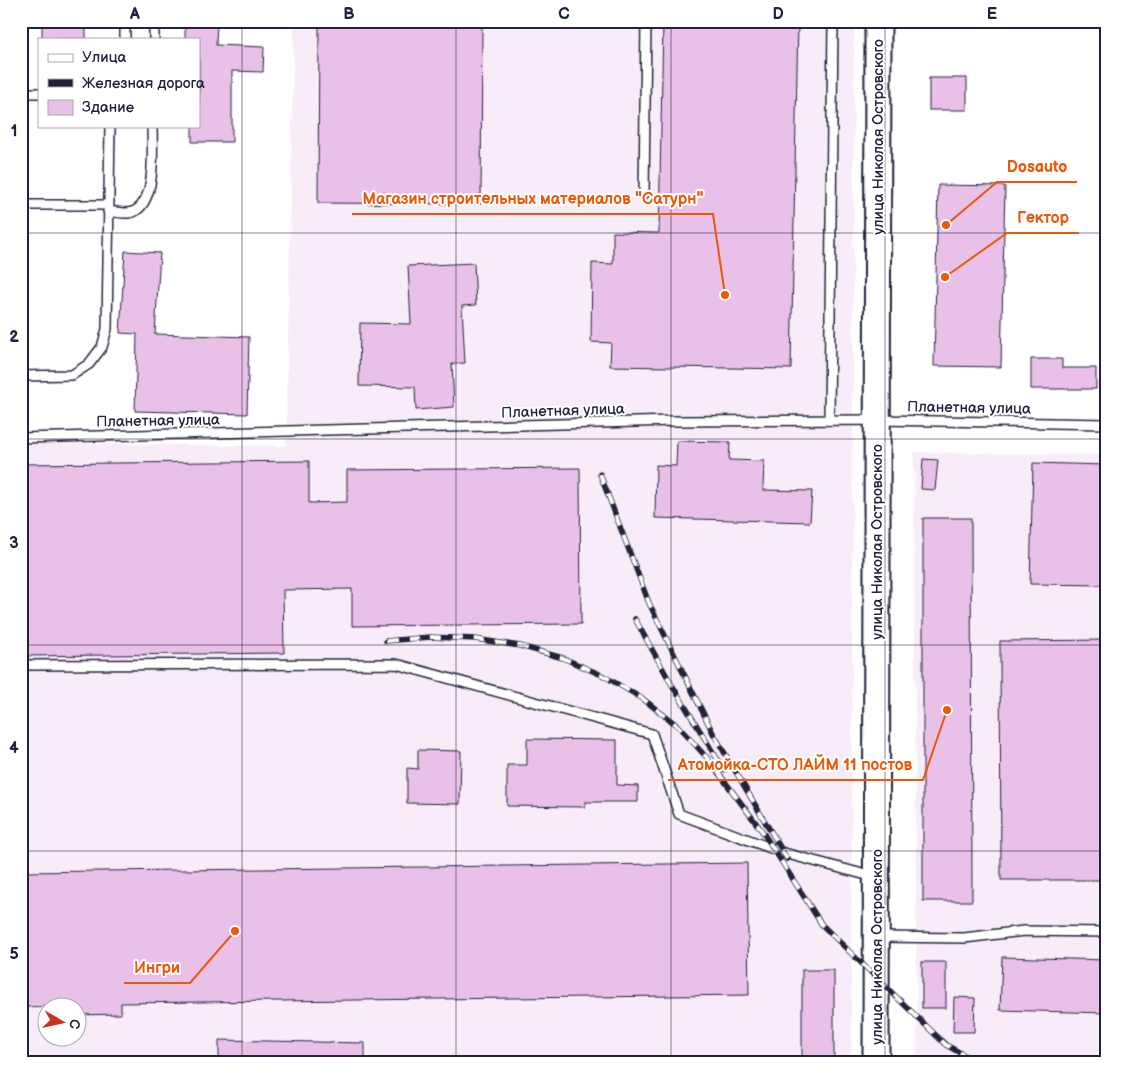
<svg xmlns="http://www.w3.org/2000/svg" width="1127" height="1084" font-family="'Balsamiq Sans',sans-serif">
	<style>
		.built { fill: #f8ecf8; fill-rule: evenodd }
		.building { fill: #e8c0e8; stroke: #22223b }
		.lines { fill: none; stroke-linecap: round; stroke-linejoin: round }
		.lane-casing { stroke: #22223b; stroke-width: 12 }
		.secondary-casing { stroke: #22223b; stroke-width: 29 }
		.lane { stroke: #fff; stroke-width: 9 }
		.secondary { stroke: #fff; stroke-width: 25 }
		.rail-casing { stroke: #22223b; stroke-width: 5.5 }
		.rail { stroke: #fff; stroke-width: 4; stroke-dasharray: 11; stroke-linecap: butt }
		.grid { fill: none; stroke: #22223b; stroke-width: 1; stroke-opacity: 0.55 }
		.labels { text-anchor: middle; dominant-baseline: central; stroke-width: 4; stroke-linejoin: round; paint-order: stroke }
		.street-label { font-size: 15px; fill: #22223b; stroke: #fff }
		.leader { fill: none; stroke: #e8590c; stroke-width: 2 }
		.callout-dot { fill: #e8590c; stroke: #fff; stroke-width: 2 }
		.callout-label { font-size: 16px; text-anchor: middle; font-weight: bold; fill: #e8590c; stroke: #fff; stroke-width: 4; stroke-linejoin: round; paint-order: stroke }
		.neatline { fill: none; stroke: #22223b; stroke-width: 2 }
		.grid-label { font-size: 16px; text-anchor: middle; font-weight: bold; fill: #22223b }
	</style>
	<rect width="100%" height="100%" fill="#fff"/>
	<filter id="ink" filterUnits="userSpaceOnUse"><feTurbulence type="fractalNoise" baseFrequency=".02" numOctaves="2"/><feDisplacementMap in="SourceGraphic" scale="10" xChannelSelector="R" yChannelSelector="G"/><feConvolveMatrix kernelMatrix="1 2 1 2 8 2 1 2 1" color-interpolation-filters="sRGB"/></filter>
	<g filter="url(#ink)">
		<g class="built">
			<path d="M 294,21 L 854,21 L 851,1063 L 21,1063 L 21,443 L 286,446 ZM 48,1006 L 78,1006 L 78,1036 L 48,1036 Z"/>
			<path d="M 914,452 L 1106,455 L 1106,1063 L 917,1063 Z"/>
		</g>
		<g class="building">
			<rect x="42" y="21" width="44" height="18"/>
			<path d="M 185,21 L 217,21 L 216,45 L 264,47 L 263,72 L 232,71 L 232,142 L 192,142 L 192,126 L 199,126 L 199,39 L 185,39 Z"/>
			<path d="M 319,21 L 482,21 L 481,204 L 318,203 Z"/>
			<path d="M 663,21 L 798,21 L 791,369 L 610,366 L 611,343 L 591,342 L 592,263 L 613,264 L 613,232 L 659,233 Z"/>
			<rect x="929" y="78" width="38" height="32"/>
			<path d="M 938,185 L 1005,186 L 1001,367 L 934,366 Z"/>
			<path d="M 125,251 L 160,253 L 155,334 L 249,337 L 247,414 L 135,411 L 137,334 L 120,333 Z"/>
			<path d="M 474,263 L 476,305 L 462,306 L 465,363 L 452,364 L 454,407 L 416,410 L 415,387 L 359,386 L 360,323 L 411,324 L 408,266 Z"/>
			<path d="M 1031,359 L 1062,359 L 1062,368 L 1096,368 L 1096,389 L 1031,389 Z"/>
			<path d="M 677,441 L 730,442 L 729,460 L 764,461 L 763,490 L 812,491 L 810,522 L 655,518 L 656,465 L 676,466 Z"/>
			<path d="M 923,459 L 938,460 L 935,490 L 921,489 Z"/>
			<path d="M 309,461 L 309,503 L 347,502 L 347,470 L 580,468 L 581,624 L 352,626 L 352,589 L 283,590 L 284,653 L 21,656 L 21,464 Z"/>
			<path d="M 1033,463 L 1106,465 L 1106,585 L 1030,584 Z"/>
			<path d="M 923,518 L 971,518 L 972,901 L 923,901 Z"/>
			<path d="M 1106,640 L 1106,880 L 1001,880 L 1000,641 Z"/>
			<path d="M 527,739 L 617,740 L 617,785 L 638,786 L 638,802 L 585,802 L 585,807 L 507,806 L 507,765 L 527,765 Z"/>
			<path d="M 418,750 L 461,751 L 460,804 L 407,803 L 407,768 L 418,769 Z"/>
			<path d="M 747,863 L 749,995 L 121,1003 L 121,1014 L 78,1015 L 78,1006 L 21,1007 L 21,872 Z"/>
			<path d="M 1002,957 L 1106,960 L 1106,1013 L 1000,1010 Z"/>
			<rect x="922" y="962" width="24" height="46"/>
			<rect x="802" y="970" width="32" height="93"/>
			<path d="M 954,997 L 975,998 L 974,1032 L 953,1032 Z"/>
			<path d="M 219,1040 L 365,1043 L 365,1063 L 219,1063 Z"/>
		</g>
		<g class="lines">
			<defs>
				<g id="lane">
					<path d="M 125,21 L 125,39"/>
					<path d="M 154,39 L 154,21"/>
					<path d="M 21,93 L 39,93"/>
					<path d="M 644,194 L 646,21"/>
					<path d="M 21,205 L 108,205"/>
					<path d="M 108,211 C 116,212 128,215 135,211 C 157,199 152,147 152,126"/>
					<path d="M 21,376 L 72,375 L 89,364 L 102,347 L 107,329 L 110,126"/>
					<path d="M 829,420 L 833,21"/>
					<path d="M 21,438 L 675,421 L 877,420 L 1106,424"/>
					<path d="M 21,665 L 396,664 L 652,734 L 679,814 L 784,853 L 874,877"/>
					<path d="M 877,937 L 964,938 L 1024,931 L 1106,932"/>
				</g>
				<path id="secondary" d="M 876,1063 L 878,21"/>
			</defs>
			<use href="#lane" class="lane-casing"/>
			<use href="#secondary" class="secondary-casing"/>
			<use href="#lane" class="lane"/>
			<use href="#secondary" class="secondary"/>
			<defs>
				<g id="rail">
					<path d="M 600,474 L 649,603 L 713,733 L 787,859"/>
					<path d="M 635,619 L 672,685 L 724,770"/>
					<path d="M 386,641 L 430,637 L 475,639 L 520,646 L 563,658 L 604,676 L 643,699 L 678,726 L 708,759 L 762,831 L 822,925 L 946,1045 L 979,1063"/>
				</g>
			</defs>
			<use href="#rail" class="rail-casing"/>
			<use href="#rail" class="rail"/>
		</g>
	</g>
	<path class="grid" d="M 242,21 L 242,1063M 456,21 L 456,1063M 671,21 L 671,1063M 885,21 L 885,1063M 21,233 L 1106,233M 21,439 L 1106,439M 21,645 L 1106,645M 21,851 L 1106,851"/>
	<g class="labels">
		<g class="street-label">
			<text transform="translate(878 137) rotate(-90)">улица Николая Островского</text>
			<text transform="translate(969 408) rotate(1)">Планетная улица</text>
			<text transform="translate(563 411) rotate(-2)">Планетная улица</text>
			<text transform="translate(158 421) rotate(-1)">Планетная улица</text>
			<text transform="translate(877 542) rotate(-90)">улица Николая Островского</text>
			<text transform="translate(877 947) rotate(-90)">улица Николая Островского</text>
		</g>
	</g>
	<path class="leader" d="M946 225L997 182H1077M725 295L713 214H352M945 277L1007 233H1079M947 710L923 780H668M235 931L190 983H124"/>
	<g class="callout-dot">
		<circle cx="946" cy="225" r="5"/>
		<circle cx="725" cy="295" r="5"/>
		<circle cx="945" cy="277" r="5"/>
		<circle cx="947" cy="710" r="5"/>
		<circle cx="235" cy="931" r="5"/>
	</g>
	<g class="callout-label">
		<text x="1037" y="172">Dosauto</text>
		<text x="533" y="204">Магазин строительных материалов "Сатурн"</text>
		<text x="1043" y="223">Гектор</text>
		<text x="795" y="770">Атомойка-СТО ЛАЙМ 11 постов</text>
		<text x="157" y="973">Ингри</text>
	</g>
	<rect width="1127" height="1084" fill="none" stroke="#fff" stroke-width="55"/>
	<rect x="38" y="38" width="162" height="90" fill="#ffffff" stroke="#a7a7b1"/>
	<rect x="48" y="54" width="25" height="8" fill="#ffffff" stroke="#a7a7b1"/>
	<text x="82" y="62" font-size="15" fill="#22223b">Улица</text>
	<rect x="48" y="79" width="25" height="8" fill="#22223b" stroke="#a7a7b1"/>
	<text x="82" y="88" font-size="15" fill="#22223b">Железная дорога</text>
	<rect x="48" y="100" width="25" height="15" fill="#e8c0e8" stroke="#a7a7b1"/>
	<text x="82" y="112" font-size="15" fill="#22223b">Здание</text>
	<g transform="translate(62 1022) rotate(99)"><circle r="24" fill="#ffffff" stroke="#a7a7b1"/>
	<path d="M0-4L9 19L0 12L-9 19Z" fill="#c8321e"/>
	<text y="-8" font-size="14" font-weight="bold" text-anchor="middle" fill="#22223b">С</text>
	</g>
	<rect x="28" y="28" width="1072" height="1028" class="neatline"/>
	<g class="grid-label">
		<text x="135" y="19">A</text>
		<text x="349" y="19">B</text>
		<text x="564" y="19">C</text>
		<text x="778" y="19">D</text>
		<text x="992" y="19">E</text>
		<text x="14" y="136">1</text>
		<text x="14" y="342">2</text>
		<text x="14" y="548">3</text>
		<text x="14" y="753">4</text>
		<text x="14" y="959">5</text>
	</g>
</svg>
